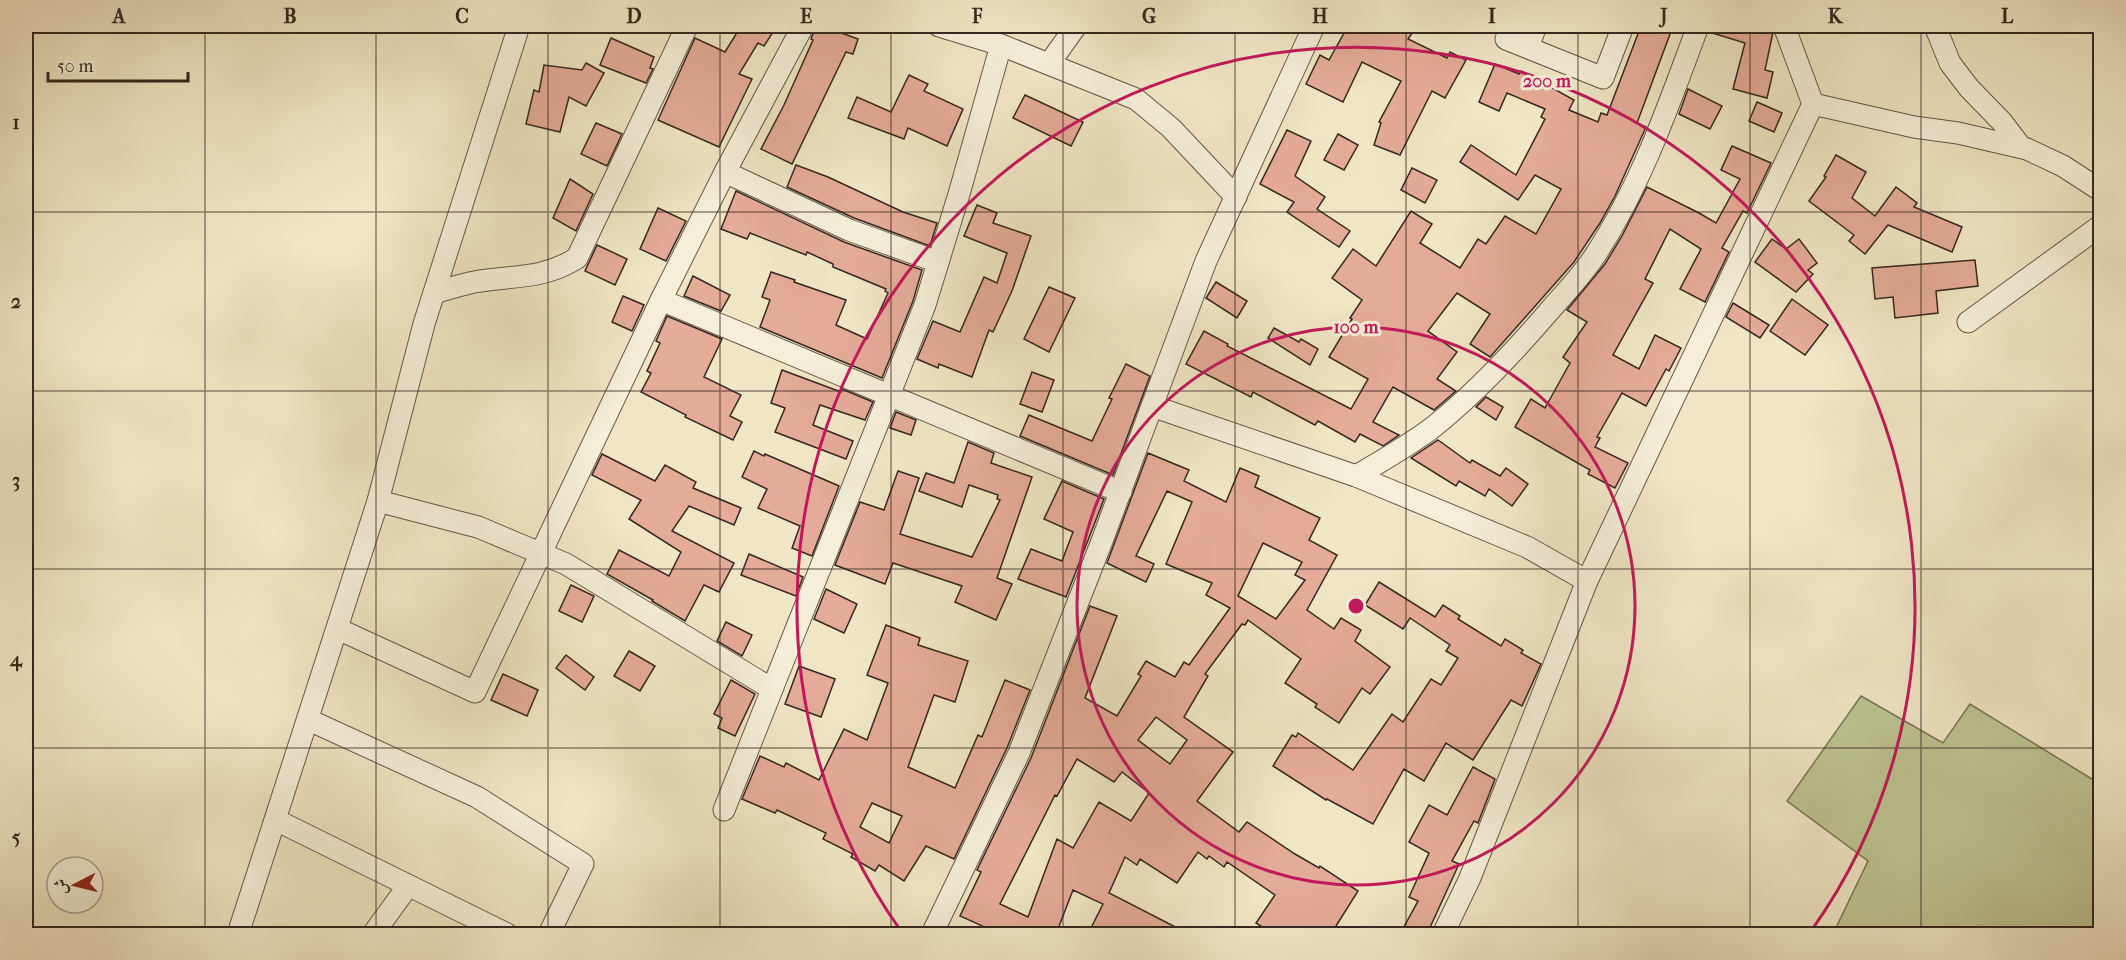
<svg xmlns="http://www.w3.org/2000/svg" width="2126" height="960" font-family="'IM FELL French Canon',Amiri,serif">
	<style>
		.green { fill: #bdc492; stroke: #797658; stroke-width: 1.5 }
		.building { fill: #e5ab99; stroke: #35271f; stroke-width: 1.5; fill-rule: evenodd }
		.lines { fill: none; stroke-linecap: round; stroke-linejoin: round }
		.minor-casing { stroke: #645748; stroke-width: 23 }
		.minor { stroke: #f5efd9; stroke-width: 21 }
		.grid { fill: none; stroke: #35271f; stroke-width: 1.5; stroke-opacity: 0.55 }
		.ring { fill: none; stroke: #c2185b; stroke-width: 3 }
		.centre { fill: #c2185b; stroke: #f5efd9; stroke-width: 3 }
		.ring-label { font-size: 18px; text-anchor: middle; font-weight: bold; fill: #c2185b; stroke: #f5efd9; stroke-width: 6; stroke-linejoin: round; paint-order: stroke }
		.neatline { fill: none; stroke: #35271f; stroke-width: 2 }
		.grid-label { font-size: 20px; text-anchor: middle; font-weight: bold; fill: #35271f }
	</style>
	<rect width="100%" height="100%" fill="#f0e6c5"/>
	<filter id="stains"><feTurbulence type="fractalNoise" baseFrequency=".00333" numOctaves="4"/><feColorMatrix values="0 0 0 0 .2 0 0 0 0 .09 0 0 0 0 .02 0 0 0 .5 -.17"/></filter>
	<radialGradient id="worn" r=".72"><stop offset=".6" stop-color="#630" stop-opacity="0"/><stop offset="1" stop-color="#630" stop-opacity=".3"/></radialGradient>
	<path class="green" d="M 1861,696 L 1943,743 L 1970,704 L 2100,784 L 2100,934 L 1833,934 L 1868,861 L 1787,801 Z"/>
	<g class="building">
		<path d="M 741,26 L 777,26 L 764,46 L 758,43 L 739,74 L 752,79 L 719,147 L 658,120 L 695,38 L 725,52 Z"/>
		<path d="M 816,26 L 822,26 L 858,39 L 853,54 L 846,52 L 792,164 L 761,149 L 784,105 L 813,40 L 811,39 Z"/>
		<path d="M 1348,26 L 1417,26 L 1408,39 L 1447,58 L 1450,52 L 1466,60 L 1445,98 L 1432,91 L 1400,155 L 1374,145 L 1381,123 L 1379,122 L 1401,81 L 1362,62 L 1343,102 L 1306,84 L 1320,55 L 1329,60 Z"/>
		<path d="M 1641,26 L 1673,26 L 1637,123 L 1646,127 L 1615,196 L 1600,223 L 1574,262 L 1490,357 L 1470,344 L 1490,314 L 1457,293 L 1428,331 L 1457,352 L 1437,379 L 1456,391 L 1434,410 L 1393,387 L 1373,422 L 1399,435 L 1383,446 L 1360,434 L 1355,442 L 1318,421 L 1315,425 L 1253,392 L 1251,397 L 1186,364 L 1204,331 L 1228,344 L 1227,346 L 1351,409 L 1368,379 L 1329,357 L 1352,319 L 1350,318 L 1362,300 L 1332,278 L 1353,249 L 1376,266 L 1411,211 L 1432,224 L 1420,243 L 1460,268 L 1478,239 L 1486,244 L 1505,216 L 1536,234 L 1561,189 L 1535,175 L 1518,200 L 1460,162 L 1471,145 L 1516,175 L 1545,119 L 1541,117 L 1545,109 L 1507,93 L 1499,111 L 1479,102 L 1495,64 L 1519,74 L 1521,71 L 1548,83 L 1547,85 L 1574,100 L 1569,110 L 1598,122 L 1601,113 L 1607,115 Z"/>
		<path d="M 1710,26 L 1756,26 L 1772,29 L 1773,32 L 1765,70 L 1773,72 L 1767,98 L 1733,89 L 1745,43 L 1709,32 Z"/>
		<path d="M 611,38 L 654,57 L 650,68 L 653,69 L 646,83 L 600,65 Z"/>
		<path d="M 586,63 L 604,73 L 586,106 L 569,97 L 560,132 L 526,124 L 534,90 L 539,92 L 544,65 L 582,70 Z"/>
		<path d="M 909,75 L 928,84 L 924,91 L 963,109 L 947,146 L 908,128 L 904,139 L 848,118 L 857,97 L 891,112 Z"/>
		<path d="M 1688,89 L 1722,106 L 1710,129 L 1679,114 Z"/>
		<path d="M 1025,95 L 1083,122 L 1071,146 L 1013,118 Z"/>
		<path d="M 1757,102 L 1782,113 L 1774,132 L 1749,121 Z"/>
		<path d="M 596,123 L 622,134 L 607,166 L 581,154 Z"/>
		<path d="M 1287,130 L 1311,141 L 1295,176 L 1325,197 L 1317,209 L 1350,231 L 1339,247 L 1287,212 L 1294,202 L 1260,184 Z"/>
		<path d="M 1338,134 L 1358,145 L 1344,170 L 1324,160 Z"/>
		<path d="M 1732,146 L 1771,163 L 1747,213 L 1743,211 L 1722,248 L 1729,252 L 1705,302 L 1680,289 L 1701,249 L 1670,229 L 1645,279 L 1653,283 L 1613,355 L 1639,369 L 1655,335 L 1681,348 L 1669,371 L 1666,369 L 1646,406 L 1622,393 L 1597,437 L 1600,438 L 1595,447 L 1628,463 L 1615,488 L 1588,474 L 1590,470 L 1515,427 L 1531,399 L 1545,408 L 1570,363 L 1563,357 L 1587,322 L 1567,310 L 1605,264 L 1622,236 L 1647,187 L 1699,213 L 1716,223 L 1740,179 L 1721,170 Z"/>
		<path d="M 1836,155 L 1866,172 L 1852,198 L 1875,216 L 1896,187 L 1917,203 L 1914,207 L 1962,227 L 1952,252 L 1888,225 L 1865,254 L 1849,241 L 1854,235 L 1809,201 L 1826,177 L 1824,176 Z"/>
		<path d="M 796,165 L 828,177 L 903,212 L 937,223 L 930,246 L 854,218 L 787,187 Z"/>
		<path d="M 1412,168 L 1437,180 L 1425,203 L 1401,190 Z"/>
		<path d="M 570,179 L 593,194 L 576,231 L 553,218 Z"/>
		<path d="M 736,191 L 844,242 L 922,270 L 913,301 L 882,378 L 760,327 L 770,300 L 762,297 L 771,272 L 795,280 L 794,282 L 846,300 L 836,325 L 867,339 L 888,293 L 885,291 L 886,289 L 833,267 L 833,264 L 807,252 L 806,255 L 750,233 L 747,239 L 721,229 Z"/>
		<path d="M 977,205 L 997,213 L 993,223 L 1031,236 L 1012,291 L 993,332 L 989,330 L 972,377 L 939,364 L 938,368 L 917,359 L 933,321 L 960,332 L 984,277 L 997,283 L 1007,253 L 964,236 Z"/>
		<path d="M 658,208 L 686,221 L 666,261 L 640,249 Z"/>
		<path d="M 1772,239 L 1786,249 L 1799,239 L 1817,263 L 1808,270 L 1813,274 L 1796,292 L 1755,262 Z"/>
		<path d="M 597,245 L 627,259 L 615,285 L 585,271 Z"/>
		<path d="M 1975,260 L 1978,286 L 1936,291 L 1938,313 L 1895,318 L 1893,297 L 1875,299 L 1872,268 Z"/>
		<path d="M 693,276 L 730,295 L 721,311 L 684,296 Z"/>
		<path d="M 1216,282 L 1247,301 L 1237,318 L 1206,298 Z"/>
		<path d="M 1049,287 L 1075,298 L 1049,352 L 1024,339 Z"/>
		<path d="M 623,296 L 644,305 L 632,331 L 612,322 Z"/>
		<path d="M 1792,299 L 1828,325 L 1805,355 L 1770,331 Z"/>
		<path d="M 1733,303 L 1769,325 L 1760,338 L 1726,317 Z"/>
		<path d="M 667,316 L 722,339 L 704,377 L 741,395 L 730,416 L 742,422 L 733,440 L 685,417 L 686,415 L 641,392 L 651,373 L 647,371 L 660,343 L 656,341 Z"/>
		<path d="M 1274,328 L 1299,342 L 1301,339 L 1318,349 L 1310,365 L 1268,338 Z"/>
		<path d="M 1126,364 L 1150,376 L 1113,475 L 1020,436 L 1029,415 L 1092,441 L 1112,399 L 1109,398 Z"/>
		<path d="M 782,370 L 841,392 L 842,389 L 873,402 L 865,420 L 820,405 L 813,425 L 853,441 L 846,459 L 775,432 L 785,408 L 771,403 Z"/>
		<path d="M 1032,372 L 1054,380 L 1042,412 L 1020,404 Z"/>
		<path d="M 1486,397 L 1503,407 L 1496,420 L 1476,407 Z"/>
		<path d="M 896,412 L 916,420 L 911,435 L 890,428 Z"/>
		<path d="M 1438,440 L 1470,463 L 1472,460 L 1500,476 L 1506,468 L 1528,484 L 1512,506 L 1489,489 L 1485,496 L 1459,481 L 1456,486 L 1411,458 Z"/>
		<path d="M 968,442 L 994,453 L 991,463 L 1032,477 L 997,578 L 1012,584 L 996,620 L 955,602 L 962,586 L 893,563 L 885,584 L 835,565 L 860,502 L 884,510 L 898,471 L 919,478 L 900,534 L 972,557 L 1000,500 L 997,499 L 998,495 L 969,485 L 962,507 L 919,491 L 926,473 L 954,483 Z"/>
		<path d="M 754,451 L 764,456 L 765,454 L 839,486 L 812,556 L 792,548 L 800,526 L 758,508 L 767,489 L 742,477 Z"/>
		<path d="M 1148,453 L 1189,470 L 1184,481 L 1226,502 L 1240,468 L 1259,476 L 1255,487 L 1320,518 L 1309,540 L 1337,555 L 1307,610 L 1334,629 L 1341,618 L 1361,630 L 1355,641 L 1390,667 L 1370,694 L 1362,688 L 1339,723 L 1315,707 L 1317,704 L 1285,683 L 1301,659 L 1248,620 L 1245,625 L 1242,624 L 1205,674 L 1208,676 L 1184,717 L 1233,752 L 1197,801 L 1239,832 L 1247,822 L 1295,854 L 1319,868 L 1320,866 L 1358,891 L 1331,934 L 1273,934 L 1256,923 L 1275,895 L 1227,862 L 1224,867 L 1209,856 L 1207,859 L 1198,852 L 1177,883 L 1140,859 L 1137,865 L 1125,857 L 1109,893 L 1189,934 L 1088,934 L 1103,904 L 1073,890 L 1056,934 L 1000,934 L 960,916 L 981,872 L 977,870 L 1031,758 L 1090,606 L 1117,616 L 1085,698 L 1117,716 L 1141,676 L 1138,674 L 1146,661 L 1175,677 L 1184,662 L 1189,665 L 1230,608 L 1206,595 L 1212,583 L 1166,564 L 1192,502 L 1167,491 L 1136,556 L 1154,564 L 1146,582 L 1107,563 ZM 1263,543 L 1302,562 L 1295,575 L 1305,580 L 1276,619 L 1238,596 ZM 1156,717 L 1187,740 L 1170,764 L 1138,740 ZM 1077,759 L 1114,782 L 1122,772 L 1149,793 L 1131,821 L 1099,802 L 1073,848 L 1057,839 L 1028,917 L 1000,904 L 1055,795 L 1057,796 Z"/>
		<path d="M 602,454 L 655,481 L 665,465 L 696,482 L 693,488 L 741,508 L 734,525 L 689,506 L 672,531 L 734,563 L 719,592 L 704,585 L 685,621 L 652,601 L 653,600 L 607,574 L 619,550 L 669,576 L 681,552 L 629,519 L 641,500 L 592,475 Z"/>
		<path d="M 1062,481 L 1104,499 L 1066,597 L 1018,579 L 1031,549 L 1062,561 L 1073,532 L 1044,519 Z"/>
		<path d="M 749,554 L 803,577 L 796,596 L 741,575 Z"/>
		<path d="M 1379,582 L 1435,617 L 1443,605 L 1460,616 L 1458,619 L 1501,646 L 1505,639 L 1523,650 L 1521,653 L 1541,664 L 1522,706 L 1511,700 L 1473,760 L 1446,743 L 1424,781 L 1404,769 L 1373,824 L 1327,799 L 1326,800 L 1273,766 L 1292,735 L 1296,737 L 1298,733 L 1353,770 L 1392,714 L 1403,722 L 1431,679 L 1441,685 L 1458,658 L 1446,651 L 1450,645 L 1410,618 L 1403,629 L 1365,605 Z"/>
		<path d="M 571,585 L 594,596 L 582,622 L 559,611 Z"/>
		<path d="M 826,589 L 857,604 L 844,633 L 814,619 Z"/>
		<path d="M 726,622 L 752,635 L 742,656 L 717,641 Z"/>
		<path d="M 886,625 L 920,638 L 918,645 L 968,661 L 955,702 L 934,695 L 908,767 L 955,788 L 978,735 L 982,737 L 1005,680 L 1030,690 L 1007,748 L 954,859 L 926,846 L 904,881 L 879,865 L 875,871 L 851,857 L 853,854 L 823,839 L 826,833 L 777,810 L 775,813 L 742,799 L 760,756 L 784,767 L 786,763 L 819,780 L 844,729 L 867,740 L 888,683 L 867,675 ZM 872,803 L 902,816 L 889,843 L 860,827 Z"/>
		<path d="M 629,651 L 655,666 L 640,691 L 614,676 Z"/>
		<path d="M 566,655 L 594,677 L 585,690 L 556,668 Z"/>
		<path d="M 799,666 L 835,679 L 821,717 L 785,704 Z"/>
		<path d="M 503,674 L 538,690 L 527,716 L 491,700 Z"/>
		<path d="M 731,680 L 755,694 L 735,736 L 718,728 L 722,718 L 714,714 Z"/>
		<path d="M 1473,767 L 1495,779 L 1478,823 L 1474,821 L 1452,861 L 1459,864 L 1427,934 L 1400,934 L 1418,901 L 1409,897 L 1429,853 L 1409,842 L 1429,805 L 1447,815 Z"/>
	</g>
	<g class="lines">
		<defs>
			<g id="minor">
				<path d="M 939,26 L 1001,45 L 1136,99 L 1171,128 L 1236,197"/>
				<path d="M 1784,26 L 1813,104"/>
				<path d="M 1935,26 L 1950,63 L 1969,88 L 2002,122 L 2021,147"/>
				<path d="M 1506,39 L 1603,78 L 1623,26"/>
				<path d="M 1528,47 L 1536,26"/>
				<path d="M 1049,64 L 1076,26"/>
				<path d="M 725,172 L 849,230 L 938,262"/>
				<path d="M 434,293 C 447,289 461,285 474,282 C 513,275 542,280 577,258 L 687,26"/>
				<path d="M 661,300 L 1121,492"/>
				<path d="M 1968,322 L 2100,226"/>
				<path d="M 1152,406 L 1206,261 L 1314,26"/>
				<path d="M 1356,476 C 1382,461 1408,446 1432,428 C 1476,393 1515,351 1551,309 C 1566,292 1582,275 1594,257 C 1641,186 1669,104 1698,26"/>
				<path d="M 378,501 L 478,527 L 566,564 L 772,689"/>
				<path d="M 338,629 L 475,692 L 661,300 L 725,172 L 803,26"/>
				<path d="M 309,720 L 477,797 L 583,864 L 549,934"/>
				<path d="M 724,810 L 925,305 L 959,194 L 1001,45"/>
				<path d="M 276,820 L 507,934"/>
				<path d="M 238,934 L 378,501 L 424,324 L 519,26"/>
				<path d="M 373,934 L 408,886"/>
				<path d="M 932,934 L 1019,753 L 1102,541 L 1152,406 L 1356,476 L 1527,547 L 1587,581 L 1813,104 L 1914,127 L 1958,133 L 2027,149 L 2063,166 L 2100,190"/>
				<path d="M 1443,934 L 1470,878 L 1587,581"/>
			</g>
		</defs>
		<use href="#minor" class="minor-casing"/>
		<use href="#minor" class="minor"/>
	</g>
	<path class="grid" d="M 205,26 L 205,934M 376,26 L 376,934M 548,26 L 548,934M 720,26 L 720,934M 891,26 L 891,934M 1063,26 L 1063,934M 1235,26 L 1235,934M 1406,26 L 1406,934M 1578,26 L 1578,934M 1750,26 L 1750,934M 1921,26 L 1921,934M 26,212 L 2100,212M 26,391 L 2100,391M 26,569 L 2100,569M 26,748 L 2100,748"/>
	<g class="ring">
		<circle cx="1356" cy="606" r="279"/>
		<path d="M901 931A559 559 0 1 1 1811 931"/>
	</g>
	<circle cx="1356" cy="606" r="9" class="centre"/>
	<g class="ring-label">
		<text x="1547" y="87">200 m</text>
		<text x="1356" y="333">100 m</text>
	</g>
	<rect width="2126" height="960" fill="none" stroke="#f0e6c5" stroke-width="66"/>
	<g transform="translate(75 885) rotate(263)"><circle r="28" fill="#f5efd9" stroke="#a89f8f" stroke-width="1.5"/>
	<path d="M0-4.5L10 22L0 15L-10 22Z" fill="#8f2418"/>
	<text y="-9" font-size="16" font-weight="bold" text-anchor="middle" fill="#35271f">ش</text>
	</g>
	<path d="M48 72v9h140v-9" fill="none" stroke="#35271f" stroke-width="3"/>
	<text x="57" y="72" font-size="18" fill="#35271f" stroke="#f5efd9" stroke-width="4.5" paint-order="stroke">50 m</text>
	<rect x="33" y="33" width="2060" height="894" class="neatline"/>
	<g class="grid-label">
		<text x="119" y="23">A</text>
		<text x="290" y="23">B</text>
		<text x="462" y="23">C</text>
		<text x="634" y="23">D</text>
		<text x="806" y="23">E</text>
		<text x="977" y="23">F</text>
		<text x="1149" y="23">G</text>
		<text x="1320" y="23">H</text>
		<text x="1492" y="23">I</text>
		<text x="1664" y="23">J</text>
		<text x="1835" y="23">K</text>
		<text x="2007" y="23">L</text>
		<text x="16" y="129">1</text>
		<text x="16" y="308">2</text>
		<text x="16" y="487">3</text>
		<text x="16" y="666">4</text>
		<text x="16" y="844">5</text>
	</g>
	<rect width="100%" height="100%" filter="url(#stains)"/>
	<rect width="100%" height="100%" fill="url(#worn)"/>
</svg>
